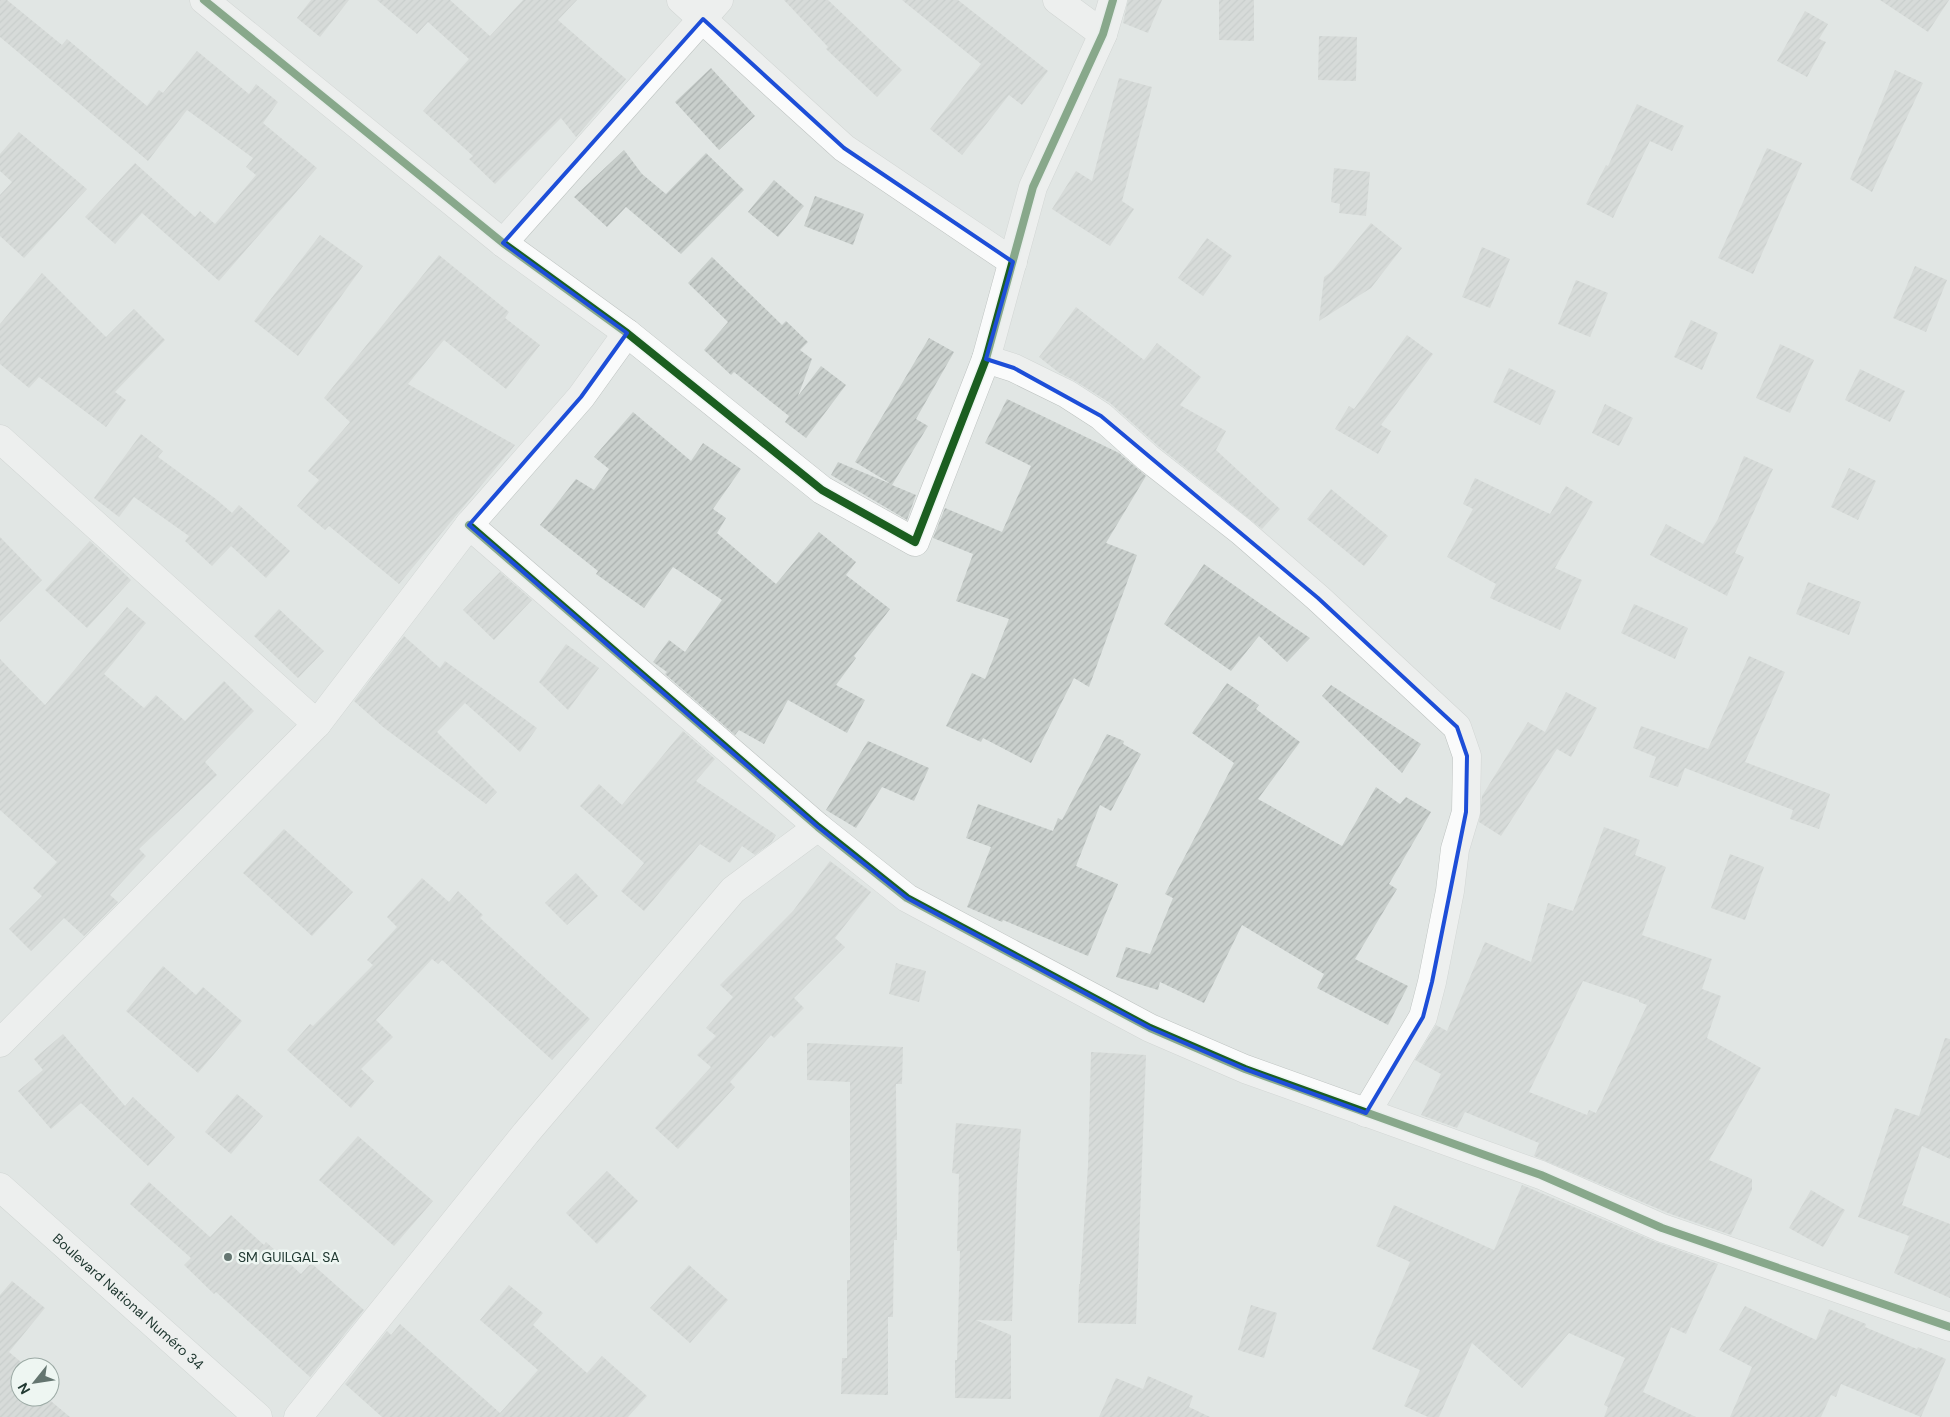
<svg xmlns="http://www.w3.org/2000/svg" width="1950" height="1417" font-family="'DM Sans',sans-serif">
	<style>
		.building { fill: url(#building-hatch); fill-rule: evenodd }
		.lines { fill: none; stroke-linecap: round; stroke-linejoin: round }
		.minor-casing { stroke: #bec3c1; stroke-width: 29 }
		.secondary-casing { stroke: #bcc4c1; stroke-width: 29 }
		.minor { stroke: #fafbfb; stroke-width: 28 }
		.secondary { stroke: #fafbfb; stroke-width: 28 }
		.cycleway-casing { stroke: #eef6f2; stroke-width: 11 }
		.cycleway { stroke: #1b5e20; stroke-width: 8 }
		.marked { fill: none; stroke: #1d4ed8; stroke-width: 4; stroke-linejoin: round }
		.poi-dot { fill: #647570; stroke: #eef6f2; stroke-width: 2 }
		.labels { text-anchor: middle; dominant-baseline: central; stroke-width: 5; stroke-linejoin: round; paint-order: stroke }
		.poi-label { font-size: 14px; fill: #203831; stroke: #eef6f2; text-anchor: start }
		.street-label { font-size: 14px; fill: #203831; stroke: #eef6f2 }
	</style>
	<defs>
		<pattern id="building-hatch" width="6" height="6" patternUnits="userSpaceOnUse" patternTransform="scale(1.25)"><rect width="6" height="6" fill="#c9cfcc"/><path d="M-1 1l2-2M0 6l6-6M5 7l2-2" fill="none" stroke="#acb2b0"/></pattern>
	</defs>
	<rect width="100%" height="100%" fill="#e1e6e4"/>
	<g class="building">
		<path d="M 0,0 L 7,0 L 62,45 L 67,39 L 147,106 L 159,90 L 163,93 L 197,51 L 249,94 L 256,84 L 278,102 L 263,123 L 317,168 L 219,281 L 142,213 L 115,244 L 85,217 L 135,163 L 195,217 L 200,211 L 215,224 L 256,175 L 246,167 L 253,158 L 187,110 L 148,161 L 0,37 Z"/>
		<path d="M 311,0 L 349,0 L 320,37 L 297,18 Z"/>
		<path d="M 377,0 L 450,0 L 490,36 L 523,0 L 577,0 L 558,20 L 626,79 L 576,137 L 561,118 L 495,184 L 469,159 L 473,156 L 423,111 L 469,59 L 428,22 L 417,34 Z"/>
		<path d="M 784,0 L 828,0 L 902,70 L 877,97 L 826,49 L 828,47 Z"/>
		<path d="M 902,0 L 958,0 L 1048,71 L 1022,105 L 1009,95 L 962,155 L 930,129 L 981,64 Z"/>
		<path d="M 1128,0 L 1162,0 L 1148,33 L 1123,23 Z"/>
		<path d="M 1219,0 L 1254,0 L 1254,41 L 1219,40 Z"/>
		<path d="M 1880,0 L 1949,0 L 1928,32 Z"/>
		<path d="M 1805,11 L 1828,24 L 1819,39 L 1826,42 L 1807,77 L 1777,61 Z"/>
		<path d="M 1319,36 L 1357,37 L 1356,81 L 1318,80 Z"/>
		<path d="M 711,68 L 755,116 L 719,150 L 675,102 Z"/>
		<path d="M 1895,70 L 1923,83 L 1872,192 L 1850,179 Z"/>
		<path d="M 1119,78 L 1152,87 L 1122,201 L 1134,209 L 1110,246 L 1052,209 L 1076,171 L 1092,181 Z"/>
		<path d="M 1637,104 L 1684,126 L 1672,151 L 1650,141 L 1613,218 L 1586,204 L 1606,165 L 1608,166 Z"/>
		<path d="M 19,132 L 87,189 L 24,258 L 0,236 L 0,195 L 12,182 L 0,171 L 0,154 Z"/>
		<path d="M 1767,148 L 1802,163 L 1753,274 L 1718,258 Z"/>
		<path d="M 624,150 L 642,174 L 666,194 L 706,153 L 744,190 L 681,254 L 626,207 L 607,227 L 574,197 Z"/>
		<path d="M 1334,168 L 1370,172 L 1366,216 L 1339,213 L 1340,204 L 1331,202 Z"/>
		<path d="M 774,180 L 804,206 L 778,237 L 748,212 Z"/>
		<path d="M 815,196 L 864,214 L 853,245 L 804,226 Z"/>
		<path d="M 1371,223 L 1402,248 L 1371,288 L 1319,321 L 1324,277 L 1331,272 Z"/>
		<path d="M 320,235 L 363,266 L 298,356 L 254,321 Z"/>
		<path d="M 1207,238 L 1232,256 L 1203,296 L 1178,278 Z"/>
		<path d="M 1482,247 L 1510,259 L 1490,308 L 1462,297 Z"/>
		<path d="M 439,255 L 509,312 L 505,318 L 540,345 L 506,389 L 444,340 L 408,384 L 515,445 L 399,584 L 329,526 L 325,530 L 297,506 L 319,480 L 308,471 L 350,422 L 324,398 Z"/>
		<path d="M 712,257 L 782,325 L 786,321 L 808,342 L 800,350 L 812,359 L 798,396 L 821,366 L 846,385 L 806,438 L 785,422 L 789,416 L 734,372 L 731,375 L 704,350 L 728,322 L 688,283 Z"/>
		<path d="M 1915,266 L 1947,280 L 1926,332 L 1893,318 Z"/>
		<path d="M 42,273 L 106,337 L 134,309 L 165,340 L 115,392 L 126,400 L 106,427 L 39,377 L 29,388 L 0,364 L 0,324 Z"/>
		<path d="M 1576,280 L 1608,293 L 1590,337 L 1558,324 Z"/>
		<path d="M 1076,307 L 1144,360 L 1157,343 L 1201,377 L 1180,405 L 1226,431 L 1216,450 L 1280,509 L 1262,529 L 1158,446 L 1110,403 L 1075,381 L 1058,372 L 1039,357 Z"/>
		<path d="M 1691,320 L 1718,333 L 1702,370 L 1674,357 Z"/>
		<path d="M 1407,335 L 1433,354 L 1381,425 L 1391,431 L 1378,454 L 1335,429 L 1349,406 L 1354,409 Z"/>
		<path d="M 929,338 L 954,352 L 916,419 L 928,426 L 892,485 L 916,495 L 907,520 L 831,475 L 838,462 L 891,484 L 855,462 Z"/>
		<path d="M 1780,344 L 1814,360 L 1790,413 L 1756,398 Z"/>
		<path d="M 1509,368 L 1556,391 L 1540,425 L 1493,402 Z"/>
		<path d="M 1860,369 L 1905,391 L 1890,422 L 1845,400 Z"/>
		<path d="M 1007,399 L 1119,453 L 1146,476 L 1106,543 L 1137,555 L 1089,687 L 1074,678 L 1031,763 L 983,738 L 981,742 L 946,726 L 972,673 L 985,679 L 1009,619 L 956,601 L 973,554 L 933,538 L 945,508 L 1002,532 L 1031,466 L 985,443 Z"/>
		<path d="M 1605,404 L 1633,418 L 1619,446 L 1592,433 Z"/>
		<path d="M 633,412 L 691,461 L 703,443 L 741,469 L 713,509 L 726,518 L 717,533 L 776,584 L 819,532 L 856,562 L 846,575 L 890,609 L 854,656 L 856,658 L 836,685 L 865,700 L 847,733 L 788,700 L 764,744 L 739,730 L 735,735 L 665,674 L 667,672 L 653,662 L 669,640 L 685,652 L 722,600 L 673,567 L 644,608 L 596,574 L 598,571 L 540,525 L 576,479 L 594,490 L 609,469 L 594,457 Z"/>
		<path d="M 141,434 L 163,451 L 158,457 L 216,499 L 232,513 L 239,505 L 290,551 L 266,578 L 231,546 L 212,566 L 185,541 L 189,536 L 134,497 L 119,517 L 94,498 Z"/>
		<path d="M 1744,456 L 1773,469 L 1735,553 L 1744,557 L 1727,596 L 1650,555 L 1666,524 L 1703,544 L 1718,519 Z"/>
		<path d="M 1849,468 L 1876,481 L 1858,520 L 1831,507 Z"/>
		<path d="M 1475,478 L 1550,514 L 1566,486 L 1593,502 L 1555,568 L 1582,580 L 1560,630 L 1490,598 L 1496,584 L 1447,557 L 1473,509 L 1463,504 Z"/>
		<path d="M 1331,489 L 1388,536 L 1364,566 L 1307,519 Z"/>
		<path d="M 0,537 L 42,580 L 0,622 Z"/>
		<path d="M 90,541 L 131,580 L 87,628 L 45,590 Z"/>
		<path d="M 1204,564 L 1282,619 L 1310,638 L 1287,662 L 1259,636 L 1231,671 L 1164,624 Z"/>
		<path d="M 500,572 L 532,600 L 494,640 L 463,610 Z"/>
		<path d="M 1808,582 L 1861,602 L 1849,635 L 1796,614 Z"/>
		<path d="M 1634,604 L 1688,628 L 1675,659 L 1621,633 Z"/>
		<path d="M 127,607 L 146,623 L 104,674 L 144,708 L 156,695 L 185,721 L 224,681 L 254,711 L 205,762 L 217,775 L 139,849 L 146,856 L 110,895 L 118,902 L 84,936 L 64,918 L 31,951 L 9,929 L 42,896 L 33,888 L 57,862 L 0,810 L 0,659 L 45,705 Z"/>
		<path d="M 279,609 L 324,651 L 298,678 L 254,636 Z"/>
		<path d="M 404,636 L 440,668 L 445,661 L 537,728 L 520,752 L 465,703 L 437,732 L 497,792 L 486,804 L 383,727 L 354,701 Z"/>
		<path d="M 566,644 L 599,668 L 568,710 L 539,682 Z"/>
		<path d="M 1749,656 L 1785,672 L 1745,762 L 1830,794 L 1819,829 L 1790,819 L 1793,810 L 1685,768 L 1678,787 L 1649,777 L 1656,757 L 1633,748 L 1641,726 L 1708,749 Z"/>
		<path d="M 1227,683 L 1259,705 L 1256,709 L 1300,742 L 1258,799 L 1342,846 L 1376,787 L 1400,804 L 1406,797 L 1431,812 L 1389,884 L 1397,889 L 1355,959 L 1408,986 L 1388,1025 L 1317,988 L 1324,974 L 1242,925 L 1204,1003 L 1160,982 L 1158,990 L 1116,977 L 1126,947 L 1150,954 L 1173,898 L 1165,894 L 1234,763 L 1192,733 Z"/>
		<path d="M 1331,685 L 1421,744 L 1402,773 L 1322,696 Z"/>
		<path d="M 1566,692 L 1597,708 L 1571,757 L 1557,749 L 1501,836 L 1479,822 L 1482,796 L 1528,722 L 1545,732 Z"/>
		<path d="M 683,731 L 715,759 L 696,781 L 776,835 L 772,842 L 755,855 L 742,846 L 730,863 L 700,844 L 644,911 L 621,891 L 644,863 L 580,806 L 599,784 L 622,805 Z"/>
		<path d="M 1107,734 L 1124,741 L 1123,744 L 1141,754 L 1111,811 L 1100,805 L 1076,866 L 1118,884 L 1088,956 L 1003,920 L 1002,922 L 967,907 L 991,847 L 966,838 L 978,804 L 1053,831 L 1058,818 L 1062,820 Z"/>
		<path d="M 868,741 L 929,768 L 914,801 L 882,787 L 856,828 L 826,810 Z"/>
		<path d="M 1604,827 L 1640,840 L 1635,855 L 1666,867 L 1642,935 L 1712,959 L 1702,989 L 1721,996 L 1707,1038 L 1761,1068 L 1709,1160 L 1752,1179 L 1752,1190 L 1731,1235 L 1668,1213 L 1534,1156 L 1539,1143 L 1465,1112 L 1457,1128 L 1421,1115 L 1441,1074 L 1415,1060 L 1436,1025 L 1447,1031 L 1485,942 L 1531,962 L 1548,903 L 1573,911 ZM 1583,981 L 1639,1000 L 1639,1002 L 1647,1005 L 1596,1113 L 1589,1110 L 1587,1115 L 1529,1092 Z"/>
		<path d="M 284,829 L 353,892 L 312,936 L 243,873 Z"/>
		<path d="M 1730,854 L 1764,867 L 1745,920 L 1711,908 Z"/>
		<path d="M 830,861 L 871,892 L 835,938 L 845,947 L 794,998 L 804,1008 L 774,1038 L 771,1035 L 730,1082 L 735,1087 L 678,1149 L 655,1128 L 711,1067 L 697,1055 L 716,1036 L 706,1028 L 733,997 L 720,985 L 793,911 Z"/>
		<path d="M 576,873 L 598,896 L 567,925 L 545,903 Z"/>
		<path d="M 422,878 L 449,902 L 458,891 L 483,915 L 480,918 L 590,1019 L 552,1060 L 442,960 L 438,964 L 432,959 L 376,1020 L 393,1037 L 361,1069 L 374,1081 L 351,1108 L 287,1050 L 310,1024 L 313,1026 L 373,965 L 367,960 L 397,927 L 387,917 Z"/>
		<path d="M 896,963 L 926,971 L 919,1002 L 889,994 Z"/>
		<path d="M 163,966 L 196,995 L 203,987 L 242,1021 L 198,1073 L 126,1011 Z"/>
		<path d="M 63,1034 L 125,1106 L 133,1097 L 175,1137 L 148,1166 L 81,1103 L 51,1129 L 18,1091 L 43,1070 L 34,1059 Z"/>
		<path d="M 1945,1038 L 1950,1039 L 1950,1159 L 1922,1146 L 1902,1205 L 1950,1224 L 1950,1298 L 1894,1273 L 1909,1236 L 1858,1217 L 1895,1108 L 1919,1116 Z"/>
		<path d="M 807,1043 L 903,1047 L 902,1084 L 896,1084 L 897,1240 L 894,1240 L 893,1317 L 888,1317 L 888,1395 L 841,1394 L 842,1358 L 847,1358 L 847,1280 L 850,1280 L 850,1082 L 807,1080 Z"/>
		<path d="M 1091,1052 L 1146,1055 L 1136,1324 L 1078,1323 L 1079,1284 L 1080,1284 L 1088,1166 Z"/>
		<path d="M 237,1094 L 263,1116 L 231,1154 L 205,1132 Z"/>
		<path d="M 956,1123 L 1021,1129 L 1017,1180 L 1012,1321 L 976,1320 L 1011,1335 L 1011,1399 L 955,1398 L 955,1360 L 957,1360 L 960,1251 L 957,1251 L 959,1174 L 952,1173 Z"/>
		<path d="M 358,1136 L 433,1201 L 394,1246 L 319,1180 Z"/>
		<path d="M 607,1171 L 638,1201 L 597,1244 L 566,1213 Z"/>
		<path d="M 149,1182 L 210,1237 L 231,1215 L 264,1245 L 266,1242 L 301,1274 L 311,1263 L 364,1310 L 310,1377 L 216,1292 L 214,1294 L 184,1265 L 191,1258 L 130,1204 Z"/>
		<path d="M 1522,1185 L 1656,1242 L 1718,1264 L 1686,1334 L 1671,1327 L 1643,1392 L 1696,1417 L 1604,1417 L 1608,1407 L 1604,1405 L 1625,1358 L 1569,1333 L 1522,1388 L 1472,1343 L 1439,1417 L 1428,1417 L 1404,1406 L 1420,1370 L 1372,1349 L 1410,1262 L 1376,1246 L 1394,1205 L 1494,1250 Z"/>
		<path d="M 1811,1190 L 1845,1210 L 1823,1247 L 1789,1228 Z"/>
		<path d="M 689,1265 L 728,1300 L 690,1343 L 650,1308 Z"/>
		<path d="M 12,1281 L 45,1308 L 9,1352 L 27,1367 L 20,1367 L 20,1397 L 46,1397 L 70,1417 L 0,1417 L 0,1295 Z"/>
		<path d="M 509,1285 L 543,1313 L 533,1325 L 587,1373 L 602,1356 L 647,1396 L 628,1417 L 382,1417 L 345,1384 L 387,1331 L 391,1335 L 400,1324 L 500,1413 L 538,1370 L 480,1320 Z"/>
		<path d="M 1251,1305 L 1277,1313 L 1264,1358 L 1238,1350 Z"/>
		<path d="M 1745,1306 L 1816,1340 L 1829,1309 L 1866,1324 L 1865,1327 L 1917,1349 L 1918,1347 L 1946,1359 L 1921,1417 L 1841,1384 L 1836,1397 L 1831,1395 L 1821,1417 L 1730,1417 L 1752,1367 L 1719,1350 Z"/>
		<path d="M 1148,1376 L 1193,1396 L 1189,1407 L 1210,1417 L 1099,1417 L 1116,1378 L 1143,1389 Z"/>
	</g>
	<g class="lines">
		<defs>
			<g id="minor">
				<path d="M 204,0 L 503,243 L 627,333 L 822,490 L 915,542 L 986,359 L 1033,187 L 1103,34 L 1113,0"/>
				<path d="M 681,0 L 844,148 L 1013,262"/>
				<path d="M 1057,0 L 1103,34"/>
				<path d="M 503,243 L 719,0"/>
				<path d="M 986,359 L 1014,368 L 1067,394 L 1101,416 L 1148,458 L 1241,531 L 1318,598 L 1457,727 L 1467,756 L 1466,812 L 1455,849 L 1450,891 L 1432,982 L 1423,1017 L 1366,1113"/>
				<path d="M 0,439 L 317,724"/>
				<path d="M 469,525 L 818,827 L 907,898 L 1150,1028 L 1245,1069 L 1541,1175 L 1662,1228 L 1950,1327"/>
				<path d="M 0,1043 L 317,724 L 469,525 L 581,397 L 627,333"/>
				<path d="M 298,1417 L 526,1133 L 733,890 L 818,827"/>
			</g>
			<g id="secondary">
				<path id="s1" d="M 0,1187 L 258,1417"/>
			</g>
		</defs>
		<use href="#minor" class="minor-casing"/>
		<use href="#secondary" class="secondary-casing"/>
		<use href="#minor" class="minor"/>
		<use href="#secondary" class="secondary"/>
		<defs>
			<g id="cycleway">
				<path d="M 204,0 L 503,243 L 627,333 L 822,490 L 915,542 L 986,359 L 1033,187 L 1103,34 L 1113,0"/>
				<path d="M 469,525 L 818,827 L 907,898 L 1150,1028 L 1245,1069 L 1541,1175 L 1662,1228 L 1950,1327"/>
			</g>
		</defs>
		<use href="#cycleway" class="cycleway-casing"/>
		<use href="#cycleway" class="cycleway"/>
	</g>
	<path d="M0 0H1950V1417H0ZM 703,19 L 844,148 L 1013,262 L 986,359 L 1014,368 L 1101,416 L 1318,598 L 1457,727 L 1467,756 L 1466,812 L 1432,982 L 1423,1017 L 1366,1113 L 1245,1069 L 1150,1028 L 907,898 L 818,827 L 469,525 L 581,397 L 627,333 L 503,243 Z" fill="#e1e6e4" fill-opacity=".55" fill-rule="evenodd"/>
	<path class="marked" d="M 703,19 L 844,148 L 1013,262 L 986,359 L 1014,368 L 1101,416 L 1318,598 L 1457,727 L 1467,756 L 1466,812 L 1432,982 L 1423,1017 L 1366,1113 L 1245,1069 L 1150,1028 L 907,898 L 818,827 L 469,525 L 581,397 L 627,333 L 503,243 Z"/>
	<circle class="poi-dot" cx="228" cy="1257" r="5"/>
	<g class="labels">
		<g class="poi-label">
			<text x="238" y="1257">SM GUILGAL SA</text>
		</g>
		<g class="street-label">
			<text stroke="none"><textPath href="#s1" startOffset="172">Boulevard National Numéro 34</textPath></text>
		</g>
	</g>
	<g transform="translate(35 1382) rotate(240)"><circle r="24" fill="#eef6f2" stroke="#9caaa5"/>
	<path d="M0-4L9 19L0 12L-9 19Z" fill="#647570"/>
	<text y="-8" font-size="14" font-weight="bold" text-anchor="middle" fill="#203831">N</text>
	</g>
</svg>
